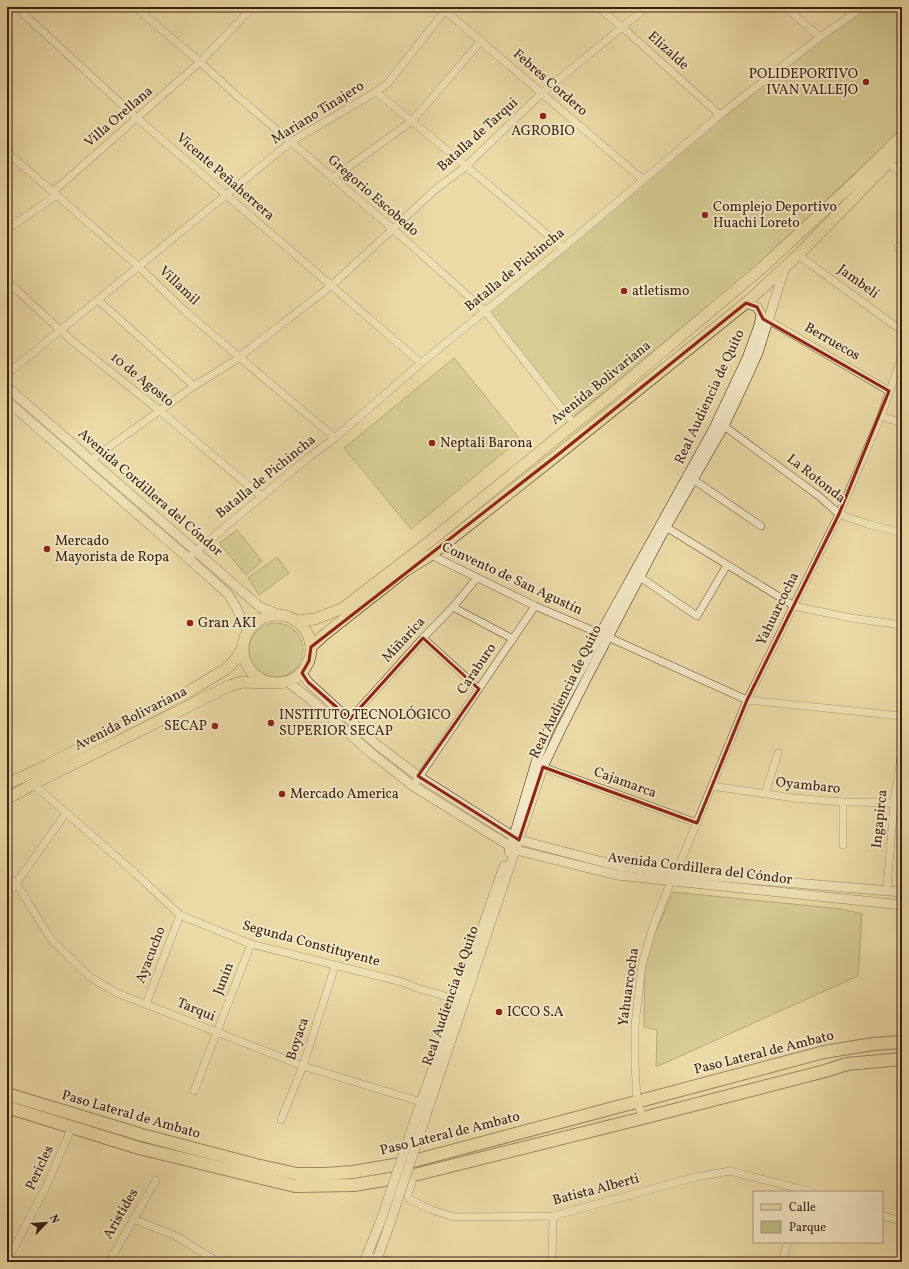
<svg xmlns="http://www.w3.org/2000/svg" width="909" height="1269" font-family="Vollkorn,serif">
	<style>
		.green { fill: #bebd82; stroke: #7d6f4b }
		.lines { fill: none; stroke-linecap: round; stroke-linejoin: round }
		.street-casing { stroke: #684f38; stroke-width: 8 }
		.secondary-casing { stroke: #3c2114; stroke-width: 10 }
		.primary-casing { stroke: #3c2114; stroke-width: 12 }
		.highway-casing { stroke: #3c2114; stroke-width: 14 }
		.street { stroke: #f2e7c5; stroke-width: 7 }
		.secondary { stroke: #f2e7c5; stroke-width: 9 }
		.primary { stroke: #ebdaa6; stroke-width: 11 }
		.highway { stroke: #ebdaa6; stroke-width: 12 }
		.secondary-bridge-casing { stroke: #3c2114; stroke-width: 10; stroke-linecap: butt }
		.secondary-bridge { stroke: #f2e7c5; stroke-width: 9 }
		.marked { fill: none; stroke: #8f2418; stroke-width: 3; stroke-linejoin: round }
		.poi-dot { fill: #8f2418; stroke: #f2e7c5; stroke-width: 1.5 }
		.labels { text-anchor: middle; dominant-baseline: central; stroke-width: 4; stroke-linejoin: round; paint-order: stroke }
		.street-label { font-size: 14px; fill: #3c2114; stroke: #f2e7c5 }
		.poi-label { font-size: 14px; fill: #3c2114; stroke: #f2e7c5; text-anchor: start }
	</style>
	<rect width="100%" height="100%" fill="#ebdaa6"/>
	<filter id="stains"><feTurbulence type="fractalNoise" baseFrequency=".005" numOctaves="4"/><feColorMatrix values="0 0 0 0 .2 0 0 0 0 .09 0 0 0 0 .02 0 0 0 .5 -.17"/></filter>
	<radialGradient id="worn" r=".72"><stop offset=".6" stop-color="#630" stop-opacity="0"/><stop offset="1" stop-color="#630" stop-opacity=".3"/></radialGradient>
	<g class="green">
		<path d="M 863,7 L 902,7 L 902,129 L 755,267 L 569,421 L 485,310 L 643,180 Z"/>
		<path d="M 454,358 L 520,439 L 411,529 L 344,448 Z"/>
		<path d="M 237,530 L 262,561 L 246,575 L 219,543 Z"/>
		<path d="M 277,557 L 289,573 L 259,595 L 248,578 Z"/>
		<circle cx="276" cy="650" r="27"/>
		<path d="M 673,892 L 842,909 L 862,914 L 858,976 L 656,1067 L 657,1030 L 644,1027 L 645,956 Z"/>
	</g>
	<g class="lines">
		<defs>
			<g id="street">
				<path d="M 16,7 L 138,119 L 421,363"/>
				<path d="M 135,7 L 200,62 L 237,96 L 393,229 L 485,311 L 574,424"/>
				<path d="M 441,7 L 643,180"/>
				<path d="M 598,7 L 622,27 L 720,115"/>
				<path d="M 785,7 L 820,37"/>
				<path d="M 376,92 C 439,143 501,195 563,248"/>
				<path d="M 7,152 L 139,267 L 186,312 L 335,438"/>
				<path d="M 889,163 L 902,174"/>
				<path d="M 333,178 L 412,121 L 481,41"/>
				<path d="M 54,191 L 200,62 L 253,7"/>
				<path d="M 7,229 L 57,195"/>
				<path d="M 898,248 L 902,242"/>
				<path d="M 798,255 L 902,331"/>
				<path d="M 7,281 L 71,340 L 160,411 L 262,497"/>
				<path d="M 98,300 L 194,386"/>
				<path d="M 765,319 L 768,320 L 889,391"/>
				<path d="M 7,374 L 292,141 L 376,92 L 387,84 L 448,7"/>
				<path d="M 881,416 L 902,423"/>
				<path d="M 724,426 L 820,497 L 839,514 L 867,524 L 902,533"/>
				<path d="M 91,460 L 194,386 L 234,361 L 331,286 L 436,189 L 465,167 L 542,93 L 647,7"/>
				<path d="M 694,480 L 761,526"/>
				<path d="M 666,527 L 794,606 L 851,618 L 902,625"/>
				<path d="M 431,555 L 535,606 L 608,637 L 747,700 L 902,716"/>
				<path d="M 188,558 L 309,457 L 335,438 L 421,363 L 563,248 L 720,115 L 820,37 L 863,7"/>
				<path d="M 640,577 L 697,616 L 727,565"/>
				<path d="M 453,607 L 513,639"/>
				<path d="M 423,638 L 479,689"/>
				<path d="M 350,719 L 423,638 L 453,607 L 477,578"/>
				<path d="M 543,767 L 697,823"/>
				<path d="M 33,784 L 135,873 L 180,915 L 251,944 L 402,982 L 417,988 L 462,1001"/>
				<path d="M 413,786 L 535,606"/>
				<path d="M 712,786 L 794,798 L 843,802 L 902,803"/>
				<path d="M 765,794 L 778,753"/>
				<path d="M 843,845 L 843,802"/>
				<path d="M 676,873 L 747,700 L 839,514 L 881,416 L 902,356"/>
				<path d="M 7,876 L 16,883 L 51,939 L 90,977 L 117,993 L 303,1066 L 421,1102"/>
				<path d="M 887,890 L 894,802 L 902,751"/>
				<path d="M 7,896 L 66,813"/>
				<path d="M 146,1004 L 180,915"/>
				<path d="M 194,1091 L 251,944"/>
				<path d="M 643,1118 L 637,1101 L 635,1063 L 635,1025 L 642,964 L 653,927 L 671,881"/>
				<path d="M 281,1120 L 303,1066 L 335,966"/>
				<path d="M 414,1175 L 408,1195 L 409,1199 L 432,1210 L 454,1217 L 553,1216 L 696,1177 L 730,1171 L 812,1192"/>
				<path d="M 882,1215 L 902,1222"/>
				<path d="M 133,1219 L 176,1236 L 213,1259"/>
				<path d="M 367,1256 L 377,1259 L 396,1262"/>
				<path d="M 7,1261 L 46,1187 L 72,1127"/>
				<path d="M 109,1262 L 156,1180"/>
				<path d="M 552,1262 L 553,1216"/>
				<path d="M 783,1262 L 787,1242"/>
			</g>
			<g id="secondary">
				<path d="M 7,387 L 260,607 L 278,614"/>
				<path d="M 7,401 L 188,558 L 228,594 L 236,607 L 247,631"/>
				<path d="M 302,673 L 308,682 L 376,744 L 418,776 L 519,840 L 618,866 L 676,873 L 902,892"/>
				<path d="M 288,682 L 311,700 L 370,752 L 413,786 L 516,850 L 617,875 L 902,905"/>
				<path d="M 509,852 L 536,762 L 549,729 L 600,634 L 714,428 L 747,358 L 759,325 L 761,314 L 757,307 L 746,303"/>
				<path d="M 417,1114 L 504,866"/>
				<path d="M 425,1118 L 543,767 L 561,729 L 592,668 L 666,527 L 724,426 L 743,386 L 758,353 L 785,267"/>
				<path d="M 364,1262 L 380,1223"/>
				<path d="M 376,1262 L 389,1226"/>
			</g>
			<g id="primary">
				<circle cx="277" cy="649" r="34"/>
				<path d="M 297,621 L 315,619 L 343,608 L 429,542 L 574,424 L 606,399 L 763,267 L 858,179 L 902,136"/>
				<path d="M 311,647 L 324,635 L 405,571 L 431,555 L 560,453 L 746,303 L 798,255 L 902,149"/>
				<path d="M 7,784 L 46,766 L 188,692 L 226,669 L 236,659 L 243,647"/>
				<path d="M 7,799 L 33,784 L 229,686 L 242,682 L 272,683"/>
			</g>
			<g id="highway">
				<path d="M 7,1094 L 142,1135 L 256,1165 L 297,1174 L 325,1174 L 353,1172 L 406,1163 L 824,1052 L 873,1044 L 902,1042"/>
				<path d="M 7,1107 L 139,1148 L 295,1186 L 354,1185 L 414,1175 L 643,1118 L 825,1071 L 847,1064 L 902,1059"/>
			</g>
		</defs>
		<use href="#street" class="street-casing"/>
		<use href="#secondary" class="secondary-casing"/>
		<use href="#primary" class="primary-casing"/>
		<use href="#highway" class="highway-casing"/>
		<use href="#street" class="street"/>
		<use href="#secondary" class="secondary"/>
		<use href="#primary" class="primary"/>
		<use href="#highway" class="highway"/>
		<defs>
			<g id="secondary-bridge">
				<path d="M 380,1223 L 417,1114"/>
				<path d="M 389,1226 L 425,1118"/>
			</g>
		</defs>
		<use href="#secondary-bridge" class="secondary-bridge-casing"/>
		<use href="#secondary-bridge" class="secondary-bridge"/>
	</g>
	<path d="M0 0H909V1269H0ZM 746,303 L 757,307 L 763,319 L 889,391 L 839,514 L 747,700 L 697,823 L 543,767 L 519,840 L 418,776 L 479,689 L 423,638 L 350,719 L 308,682 L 302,673 L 309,661 L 311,647 L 560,453 Z" fill="#ebdaa6" fill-opacity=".55" fill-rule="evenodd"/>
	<path class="marked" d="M 746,303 L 757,307 L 763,319 L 889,391 L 839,514 L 747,700 L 697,823 L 543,767 L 519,840 L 418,776 L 479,689 L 423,638 L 350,719 L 308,682 L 302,673 L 309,661 L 311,647 L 560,453 Z"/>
	<g class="poi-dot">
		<circle cx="866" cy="82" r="4"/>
		<circle cx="543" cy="116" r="4"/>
		<circle cx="705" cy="215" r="4"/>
		<circle cx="624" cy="291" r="4"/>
		<circle cx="432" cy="443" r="4"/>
		<circle cx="47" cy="549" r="4"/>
		<circle cx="190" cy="623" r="4"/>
		<circle cx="271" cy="723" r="4"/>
		<circle cx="215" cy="726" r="4"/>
		<circle cx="282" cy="794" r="4"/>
		<circle cx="499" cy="1012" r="4"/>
	</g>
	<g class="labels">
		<g class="street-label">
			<text transform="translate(668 51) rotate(42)">Elizalde</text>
			<text transform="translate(550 83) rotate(41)">Febres Cordero</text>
			<text transform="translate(318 113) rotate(-32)">Mariano Tinajero</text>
			<text transform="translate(119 117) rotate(-41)">Villa Orellana</text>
			<text transform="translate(478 135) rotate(-42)">Batalla de Tarqui</text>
			<text transform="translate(225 177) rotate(41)">Vicente Peñaherrera</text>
			<text transform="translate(373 196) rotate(41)">Gregorio Escobedo</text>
			<text transform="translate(515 270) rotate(-39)">Batalla de Pichincha</text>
			<text transform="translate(858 282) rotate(36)">Jambelí</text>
			<text transform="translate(179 286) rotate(43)">Villamil</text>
			<text transform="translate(832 342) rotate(30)">Berruecos</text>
			<text transform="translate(142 380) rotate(39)">10 de Agosto</text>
			<text transform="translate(601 383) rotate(-39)">Avenida Bolivariana</text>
			<text transform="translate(710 397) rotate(-65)">Real Audiencia de Quito</text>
			<text transform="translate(266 477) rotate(-39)">Batalla de Pichincha</text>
			<text transform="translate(816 479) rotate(38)">La Rotonda</text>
			<text transform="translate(150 493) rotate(41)">Avenida Cordillera del Cóndor</text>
			<text transform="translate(512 579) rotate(25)">Convento de San Agustín</text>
			<text transform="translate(778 609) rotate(-64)">Yahuarcocha</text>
			<text transform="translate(404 640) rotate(-47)">Miñarica</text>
			<text transform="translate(477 669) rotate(-56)">Caraburo</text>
			<text transform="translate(566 692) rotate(-64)">Real Audiencia de Quito</text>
			<text transform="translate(131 719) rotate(-27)">Avenida Bolivariana</text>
			<text transform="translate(625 783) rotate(20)">Cajamarca</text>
			<text transform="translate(808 786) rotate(6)">Oyambaro</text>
			<text transform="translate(880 819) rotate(-84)">Ingapirca</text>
			<text transform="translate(700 869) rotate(7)">Avenida Cordillera del Cóndor</text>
			<text transform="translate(311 944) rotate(15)">Segunda Constituyente</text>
			<text transform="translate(151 955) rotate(-69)">Ayacucho</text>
			<text transform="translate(224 979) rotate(-69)">Junín</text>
			<text transform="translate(629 987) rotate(-82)">Yahuarcocha</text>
			<text transform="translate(451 996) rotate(-71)">Real Audiencia de Quito</text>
			<text transform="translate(196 1010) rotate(22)">Tarqui</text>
			<text transform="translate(298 1039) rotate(-72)">Boyaca</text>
			<text transform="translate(764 1053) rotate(-14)">Paso Lateral de Ambato</text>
			<text transform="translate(131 1115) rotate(16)">Paso Lateral de Ambato</text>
			<text transform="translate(450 1134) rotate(-14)">Paso Lateral de Ambato</text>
			<text transform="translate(40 1168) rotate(-65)">Pericles</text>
			<text transform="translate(596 1190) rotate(-15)">Batista Alberti</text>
			<text transform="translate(121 1214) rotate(-60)">Aristides</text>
		</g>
		<g class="poi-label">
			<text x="858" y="74" text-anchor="end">POLIDEPORTIVO<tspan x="858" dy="16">IVAN VALLEJO</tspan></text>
			<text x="543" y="131" text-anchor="middle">AGROBIO</text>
			<text x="713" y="207">Complejo Deportivo<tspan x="713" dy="16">Huachi Loreto</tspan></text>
			<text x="632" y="291">atletismo</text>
			<text x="440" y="443">Neptali Barona</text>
			<text x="55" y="541">Mercado<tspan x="55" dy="16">Mayorista de Ropa</tspan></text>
			<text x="198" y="623">Gran AKI</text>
			<text x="279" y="715">INSTITUTO TECNOLÓGICO<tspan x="279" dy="16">SUPERIOR SECAP</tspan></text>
			<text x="207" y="726" text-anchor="end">SECAP</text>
			<text x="290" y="794">Mercado America</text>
			<text x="507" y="1012">ICCO S.A</text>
		</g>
	</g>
	<rect width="909" height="1269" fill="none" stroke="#ebdaa6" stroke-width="24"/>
	<rect x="8" y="8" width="893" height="1253" fill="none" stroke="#3c2114" stroke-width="2"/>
	<rect x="12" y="12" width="885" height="1245" fill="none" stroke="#3c2114"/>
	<rect x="753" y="1191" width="130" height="52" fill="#f2e7c5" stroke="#a9987e"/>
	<rect x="761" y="1204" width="20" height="6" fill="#ebdaa6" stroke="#a9987e"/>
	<text x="789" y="1211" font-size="12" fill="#3c2114">Calle</text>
	<rect x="761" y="1221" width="20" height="12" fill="#bebd82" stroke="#a9987e"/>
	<text x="789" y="1231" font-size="12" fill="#3c2114">Parque</text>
	<g transform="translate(46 1223) rotate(65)" stroke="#f2e7c5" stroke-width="3" paint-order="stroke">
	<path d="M0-3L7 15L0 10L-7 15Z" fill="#3c2114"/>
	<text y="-6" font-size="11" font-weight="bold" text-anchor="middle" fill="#3c2114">N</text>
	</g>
	<rect width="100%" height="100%" filter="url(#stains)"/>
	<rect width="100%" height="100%" fill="url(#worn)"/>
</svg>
